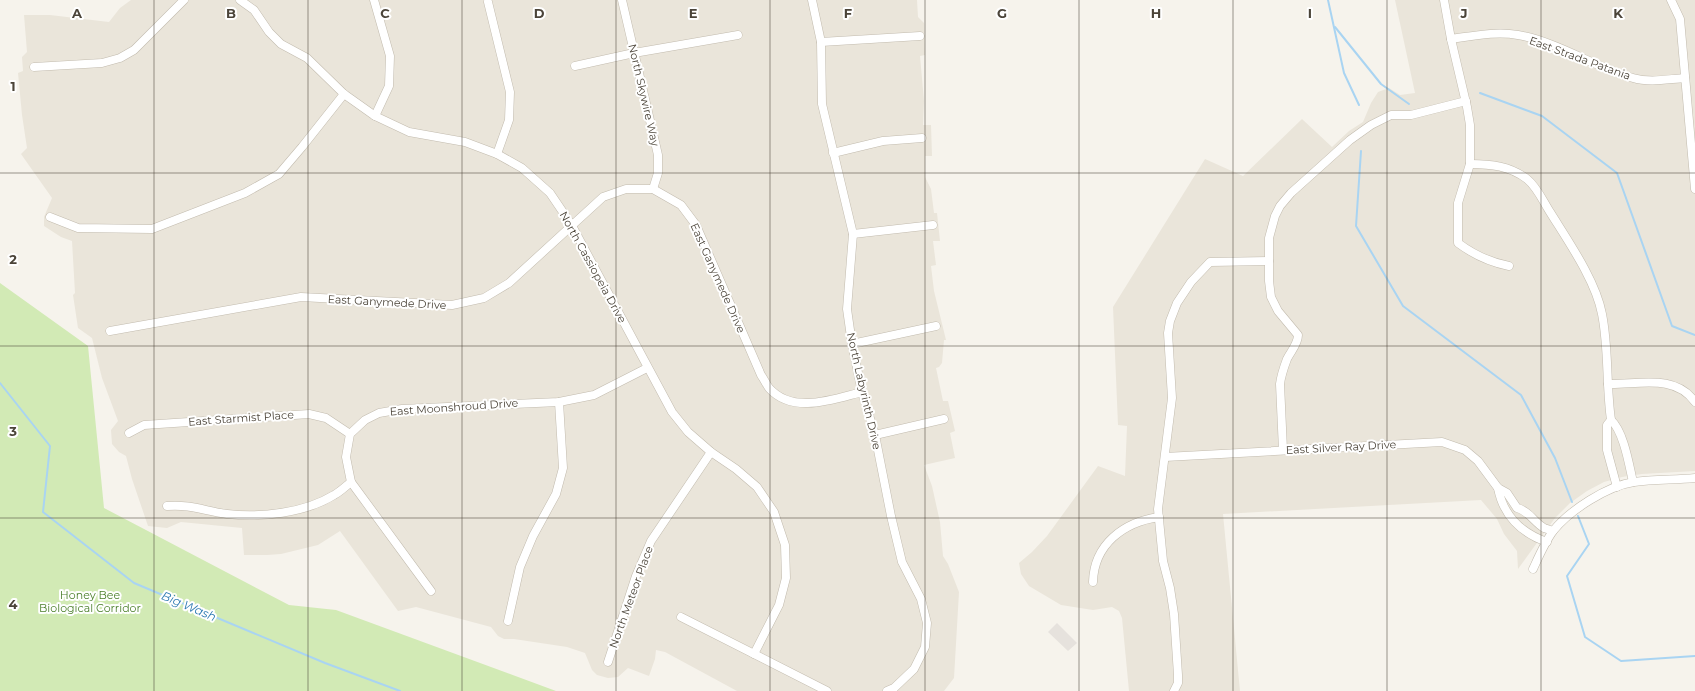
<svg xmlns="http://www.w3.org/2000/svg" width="1695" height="691" font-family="Montserrat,sans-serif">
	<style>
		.residential { fill: #eae5da }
		.industrial { fill: #e6e2dd }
		.park { fill: #d2eab5 }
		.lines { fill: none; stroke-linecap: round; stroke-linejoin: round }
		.stream { stroke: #a9d4f2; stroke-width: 2 }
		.street-casing { stroke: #c2bbae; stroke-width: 9 }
		.street { stroke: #fff; stroke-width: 8 }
		.grid { fill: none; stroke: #4b4439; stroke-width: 1; stroke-opacity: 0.55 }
		.labels { text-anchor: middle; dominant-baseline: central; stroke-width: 4; stroke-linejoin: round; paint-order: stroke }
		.street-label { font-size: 11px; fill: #4b4439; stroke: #fff }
		.park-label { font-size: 11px; fill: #4a7f2a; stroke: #fff }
		.water-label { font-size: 12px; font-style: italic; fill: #2e7ab2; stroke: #fff }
		.grid-label { font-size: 13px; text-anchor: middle; font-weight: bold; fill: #4b4439; stroke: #fff; stroke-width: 4; stroke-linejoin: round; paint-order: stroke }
	</style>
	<rect width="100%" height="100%" fill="#f6f3ec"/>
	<g class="residential">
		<path d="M 131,0 L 917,0 L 918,17 L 924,23 L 925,55 L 920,56 L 924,101 L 923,125 L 931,125 L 932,156 L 925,156 L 925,177 L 931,189 L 934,213 L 937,213 L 940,241 L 933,241 L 936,265 L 931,266 L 934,291 L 946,340 L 944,340 L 942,363 L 939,367 L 936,368 L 943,401 L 948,401 L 955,431 L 950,433 L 955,458 L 924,465 L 932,486 L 940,522 L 943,556 L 948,564 L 959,592 L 954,678 L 944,691 L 737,691 L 665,652 L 656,650 L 655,659 L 649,676 L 628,668 L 618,677 L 608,678 L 597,675 L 592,670 L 585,653 L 567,647 L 514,639 L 504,639 L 498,636 L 491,627 L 416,607 L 398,611 L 340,531 L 318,545 L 281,554 L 267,555 L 244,555 L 242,528 L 181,522 L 167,528 L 148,526 L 132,479 L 126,456 L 119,452 L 112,444 L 111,430 L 118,421 L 102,378 L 92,338 L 78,328 L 73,295 L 75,293 L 72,241 L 61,237 L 44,226 L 44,217 L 52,198 L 21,154 L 27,148 L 22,115 L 18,73 L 23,71 L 22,57 L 27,52 L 24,15 L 50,15 L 109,22 L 120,8 Z"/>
		<path d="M 1395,0 L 1695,0 L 1695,471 L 1642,474 L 1622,477 L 1604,482 L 1587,491 L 1570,503 L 1555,518 L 1518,569 L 1517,551 L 1504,534 L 1497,519 L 1481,500 L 1223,514 L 1240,691 L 1129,691 L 1122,618 L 1119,611 L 1112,607 L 1093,610 L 1061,605 L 1029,586 L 1021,574 L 1019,563 L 1032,552 L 1047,536 L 1098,466 L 1125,476 L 1127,426 L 1118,425 L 1113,307 L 1205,159 L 1243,176 L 1302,119 L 1332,147 L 1349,131 L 1363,122 L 1371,103 L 1378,92 L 1389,88 L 1400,95 L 1415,93 Z"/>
	</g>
	<path class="industrial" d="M 1057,623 L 1077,643 L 1068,651 L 1048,632 Z"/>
	<path class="park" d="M 0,283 L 88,346 L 104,508 L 289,605 L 336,610 L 556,691 L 0,691 Z"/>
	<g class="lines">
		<g class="stream">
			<path d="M 1328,0 L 1344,73 L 1359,105"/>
			<path d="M 1335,27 L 1381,84 L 1409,104"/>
			<path d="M 1480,93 L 1542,116 L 1617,173 L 1672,326 L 1695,335"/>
			<path d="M 1361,151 L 1356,226 L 1403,306 L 1521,395 L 1555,458 L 1572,502"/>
			<path d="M 0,383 L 50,446 L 43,512 L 134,583 L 325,663 L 400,691"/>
			<path d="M 1578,516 L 1589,544 L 1567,576 L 1585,637 L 1621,661 L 1695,656"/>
		</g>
		<defs>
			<g id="street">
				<path d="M 240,0 L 254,10 L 269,32 L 281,44 L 307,58 L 344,94 L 375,116 L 409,132 L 465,142 L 497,154 L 522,168 L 550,193 L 571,224 L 672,412 L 688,432 L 711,452 L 736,469 L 757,487 L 774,512 L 785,545 L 786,578 L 779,605 L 754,654"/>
				<path d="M 374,0 L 390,56 L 389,86 L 375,116"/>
				<path d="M 622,0 L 658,155 L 658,173 L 653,189"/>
				<path d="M 812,0 L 821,42 L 822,104 L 853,234 L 847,309 L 852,344 L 862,392 L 875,435 L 891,516 L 902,562 L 921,599 L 927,623 L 925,647 L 914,669 L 894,688 L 887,691"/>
				<path d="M 1444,0 L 1451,39 L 1467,107 L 1470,125 L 1470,164 L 1458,203 L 1458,243 C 1474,255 1489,262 1509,266"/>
				<path d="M 1671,0 L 1680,19 L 1695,189"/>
				<path d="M 488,2 L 510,92 L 509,120 L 497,154"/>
				<path d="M 1451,39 C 1473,36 1496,31 1518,35 C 1558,42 1594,67 1633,78 C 1650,83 1668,79 1685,78"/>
				<path d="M 821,42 L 920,36"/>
				<path d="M 575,66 L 634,53 L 738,35"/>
				<path d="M 34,67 L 102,63 L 120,58 L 134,50 L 184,0"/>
				<path d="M 833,153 L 883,141 L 922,138"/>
				<path d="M 1470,164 C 1491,164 1510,166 1527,179 C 1537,187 1543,201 1550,212 C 1568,241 1596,281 1602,314 C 1609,349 1606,385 1611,420 L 1607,425 L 1607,450 L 1617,487"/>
				<path d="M 50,217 L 78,228 L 152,229 L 245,193 L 279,174 L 302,147 L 344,94"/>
				<path d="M 853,234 L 933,225"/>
				<path d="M 110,331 L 301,297 L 452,305 L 484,298 L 509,283 L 603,197 L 626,189 L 653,189 L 681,205 L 696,225 L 761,375 C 764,379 766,384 769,388 C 793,415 834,399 862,392"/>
				<path d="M 852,344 L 936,326"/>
				<path d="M 1608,384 C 1637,385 1675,373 1695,402"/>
				<path d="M 1611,420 C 1624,432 1629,465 1633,482"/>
				<path d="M 129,433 L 144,425 L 309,414 L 326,418 L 350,434"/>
				<path d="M 875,435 L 944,419"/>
				<path d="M 1283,450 L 1280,384 C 1281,376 1284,367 1287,359 C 1291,351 1298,344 1298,335 L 1278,311 L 1271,297 L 1269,281 L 1269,238 L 1275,216 L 1280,206 L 1291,193 L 1350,140 L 1371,125 L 1391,115 L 1411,115 L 1466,101"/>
				<path d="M 1165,457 L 1442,442 L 1465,450 L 1478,461 L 1498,488 L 1507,493 L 1517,508 C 1529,511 1534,522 1544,528 C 1547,529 1550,530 1553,531"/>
				<path d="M 1498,488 C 1503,515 1521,533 1547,542"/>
				<path d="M 167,506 C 190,504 205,511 227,514 C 260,518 305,513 334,495 C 340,492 346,486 351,482"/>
				<path d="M 1533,569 C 1539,556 1545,542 1553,531 C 1570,510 1607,486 1634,482 C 1654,479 1675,480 1695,478"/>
				<path d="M 1093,582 C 1094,544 1124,522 1159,517"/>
				<path d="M 431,591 L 351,482 L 346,457 L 350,434 L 365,420 L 379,413 L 402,409 L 559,402 L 594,395 L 647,368"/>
				<path d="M 681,617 L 827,691"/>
				<path d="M 508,621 L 520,567 L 533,536 L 556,494 L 563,468 L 559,402"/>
				<path d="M 608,662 L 636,576 L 651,541 L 711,452"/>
				<path d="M 1174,691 L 1178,683 L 1178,675 L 1174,614 L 1170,588 L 1163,561 L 1158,509 L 1172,398 L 1168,333 L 1170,321 L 1177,303 L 1191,282 L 1210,262 L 1269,261"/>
			</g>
		</defs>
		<use href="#street" class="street-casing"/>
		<use href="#street" class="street"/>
	</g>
	<path class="grid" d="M 154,0 L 154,691M 308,0 L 308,691M 462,0 L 462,691M 616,0 L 616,691M 770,0 L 770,691M 925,0 L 925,691M 1079,0 L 1079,691M 1233,0 L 1233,691M 1387,0 L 1387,691M 1541,0 L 1541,691M 0,173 L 1695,173M 0,346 L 1695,346M 0,518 L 1695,518"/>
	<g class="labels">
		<g class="street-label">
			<text transform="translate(1580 58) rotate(20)">East Strada Patania</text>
			<text transform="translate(644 95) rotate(77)">North Skywire Way</text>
			<text transform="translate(593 267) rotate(61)">North Cassiopeia Drive</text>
			<text transform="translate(718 278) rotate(66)">East Ganymede Drive</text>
			<text transform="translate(387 302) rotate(3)">East Ganymede Drive</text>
			<text transform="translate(864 391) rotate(77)">North Labyrinth Drive</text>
			<text transform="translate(454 407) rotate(-4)">East Moonshroud Drive</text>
			<text transform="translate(241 418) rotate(-4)">East Starmist Place</text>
			<text transform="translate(1341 447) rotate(-3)">East Silver Ray Drive</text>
			<text transform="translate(631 597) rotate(-70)">North Meteor Place</text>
		</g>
		<g class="park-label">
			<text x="90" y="595">Honey Bee<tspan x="90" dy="13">Biological Corridor</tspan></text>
		</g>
		<g class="water-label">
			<text transform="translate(189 606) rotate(23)">Big Wash</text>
		</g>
	</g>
	<g class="grid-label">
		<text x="77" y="18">A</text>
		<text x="231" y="18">B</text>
		<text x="385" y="18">C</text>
		<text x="539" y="18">D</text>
		<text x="693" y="18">E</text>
		<text x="848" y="18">F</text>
		<text x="1002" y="18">G</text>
		<text x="1156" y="18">H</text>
		<text x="1310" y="18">I</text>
		<text x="1464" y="18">J</text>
		<text x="1618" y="18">K</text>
		<text x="13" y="91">1</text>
		<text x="13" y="264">2</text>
		<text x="13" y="436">3</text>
		<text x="13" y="609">4</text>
	</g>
</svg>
